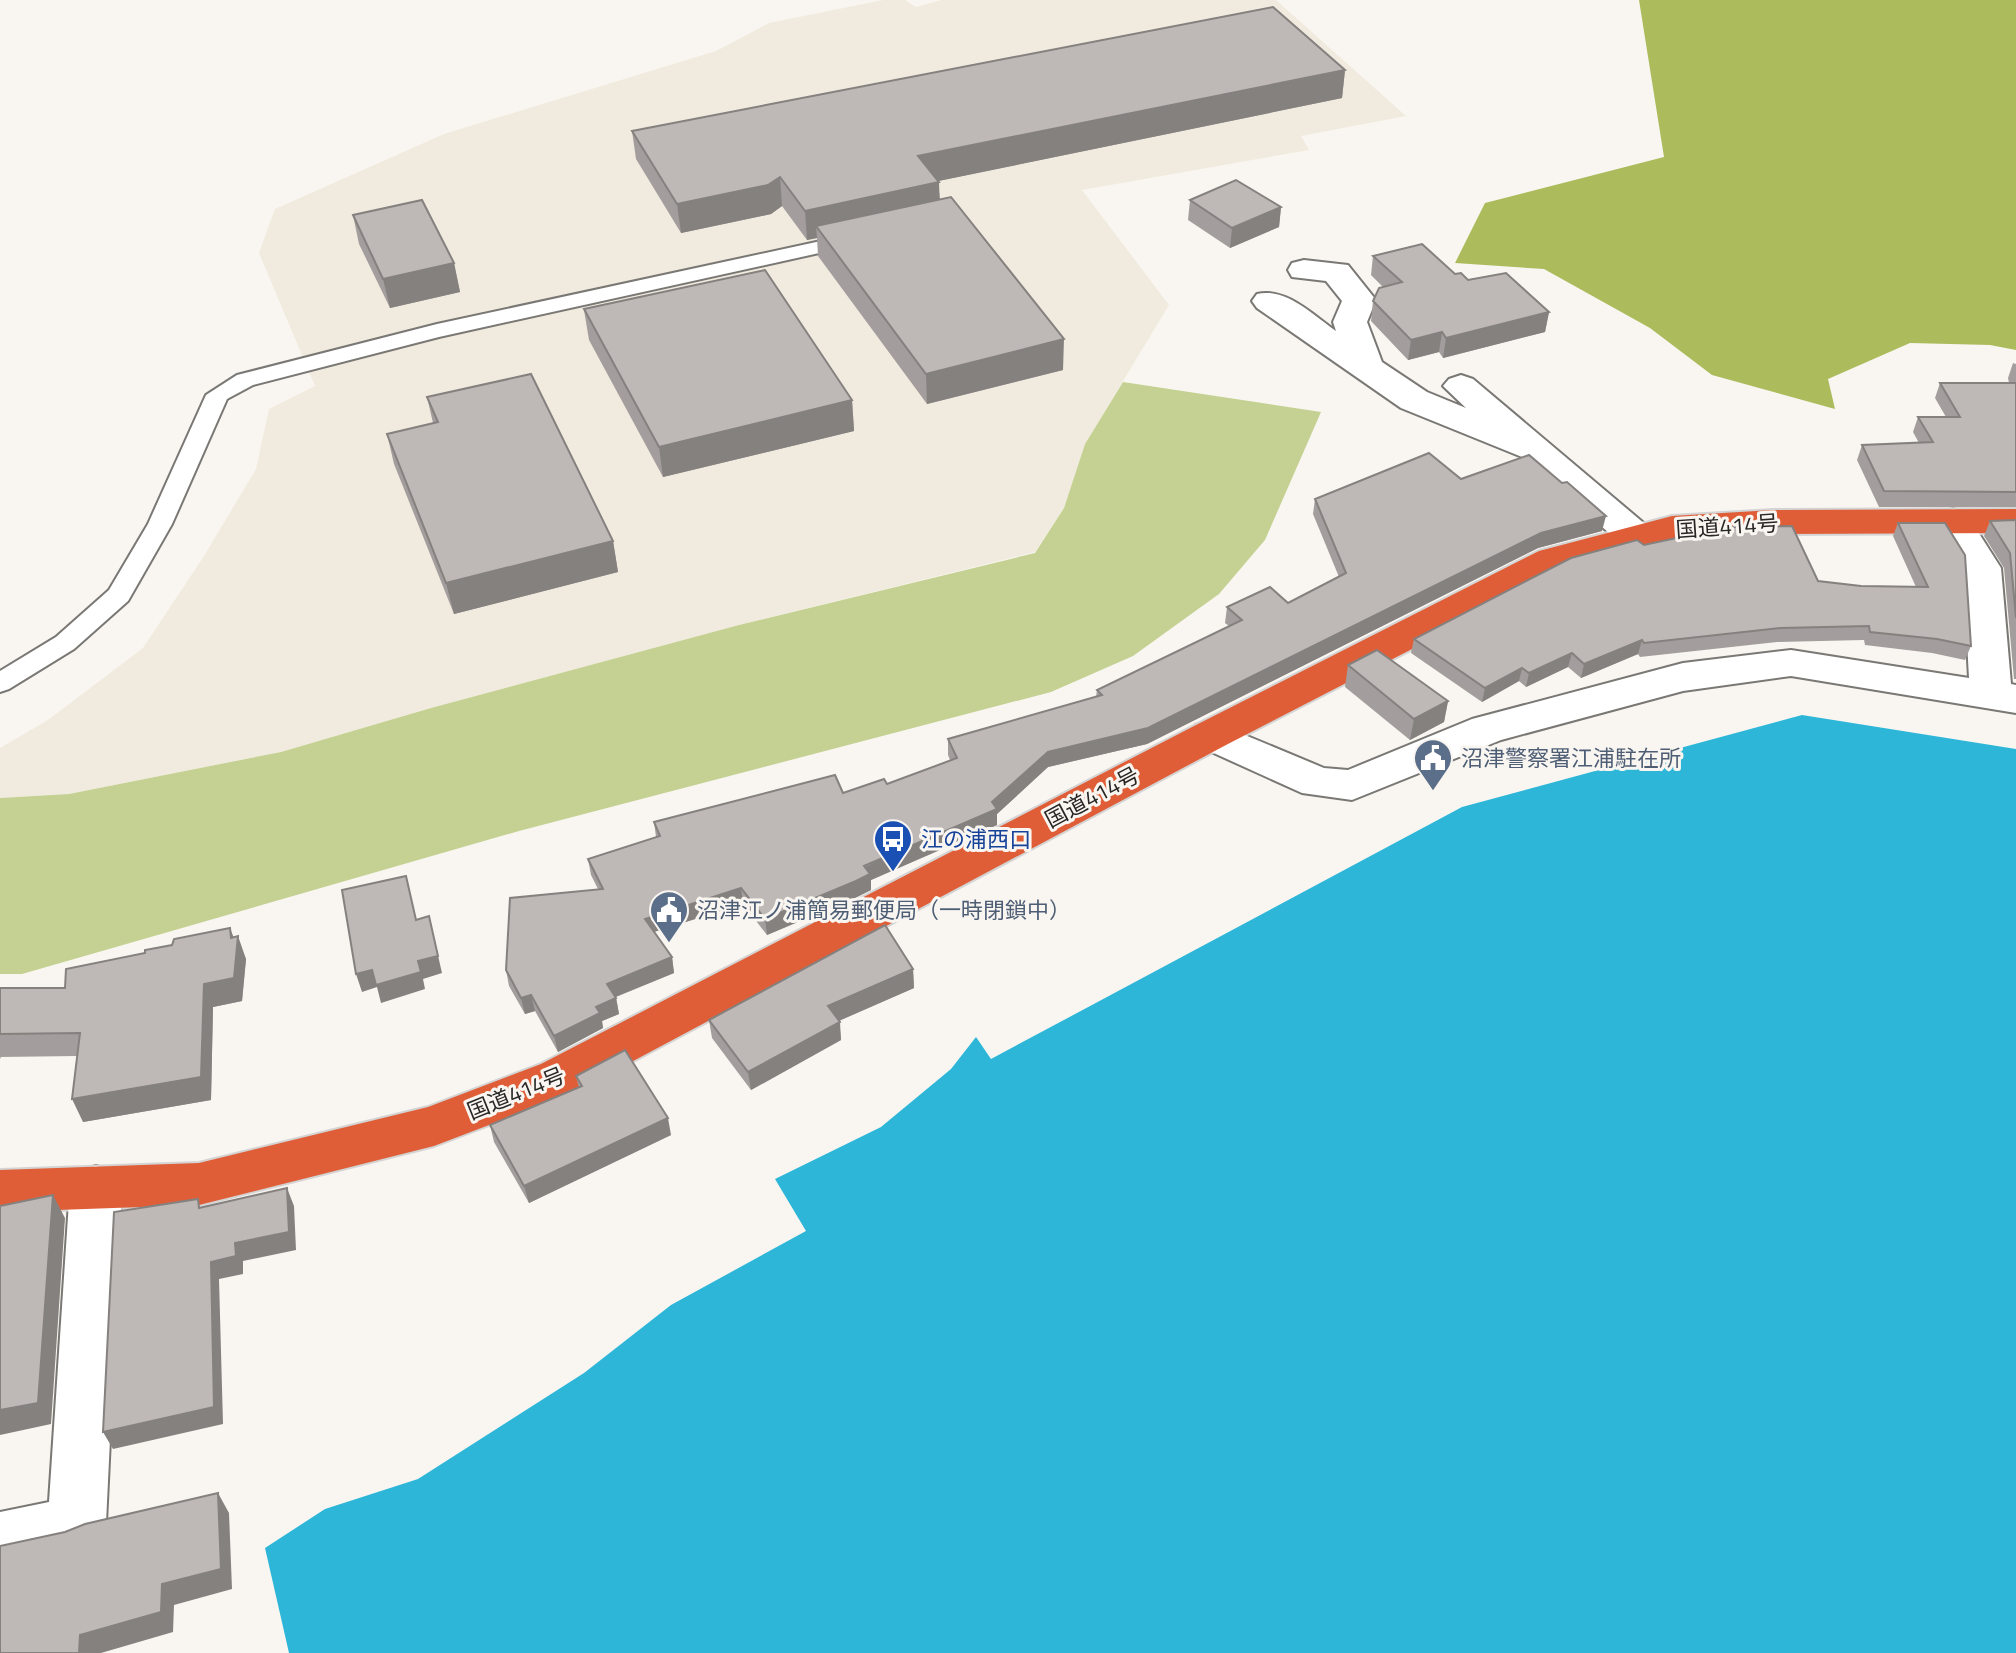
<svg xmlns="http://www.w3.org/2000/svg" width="2016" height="1653" font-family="'Titillium Web','Noto Sans JP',sans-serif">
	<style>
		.built { fill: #f1ebdf }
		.green { fill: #c5d192 }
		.forest { fill: #acbb5c }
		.water { fill: #2eb6d9 }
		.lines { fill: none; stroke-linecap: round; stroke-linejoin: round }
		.lane-casing { stroke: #7a7874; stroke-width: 4 }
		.street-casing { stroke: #7a7874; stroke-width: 4 }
		.highway-casing { stroke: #d4d4d4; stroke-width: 4 }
		.lane { fill: #fff; fill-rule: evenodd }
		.street { fill: #fff; fill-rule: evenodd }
		.highway { fill: #e05e37; fill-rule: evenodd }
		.wall { fill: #a39e9d }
		.shaded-wall { fill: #85817f }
		.building { fill: #beb8b6; stroke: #85817f; stroke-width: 2 }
		.labels { text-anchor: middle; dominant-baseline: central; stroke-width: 6; stroke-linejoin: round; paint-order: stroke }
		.street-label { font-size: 22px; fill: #282726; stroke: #f9f6f1 }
		.service-label { font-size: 22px; fill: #4e5e75; stroke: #f9f6f1; text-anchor: start }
		.transit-label { font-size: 22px; fill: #164399; stroke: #f9f6f1; text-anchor: start }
	</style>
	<rect width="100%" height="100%" fill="#f9f6f1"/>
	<path class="built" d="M 883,0 L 905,0 L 916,7 L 941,0 L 1276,0 L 1406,116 L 1301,136 L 1309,150 L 1082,190 L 1169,305 L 1085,444 L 1064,508 L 1035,552 L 739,625 L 431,708 L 281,752 L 69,794 L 0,798 L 0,748 L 48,720 L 143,648 L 204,556 L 256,469 L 269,409 L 315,386 L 259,253 L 275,209 L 444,134 L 716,51 L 769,23 Z"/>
	<path class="green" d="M 1123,382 L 1321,412 L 1265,540 L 1219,594 L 1133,656 L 1051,692 L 519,831 L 22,974 L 0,974 L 0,798 L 69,794 L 281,752 L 431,708 L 739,625 L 1035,553 L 1064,508 L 1085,444 Z"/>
	<path class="forest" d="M 1639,0 L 2016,0 L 2016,350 L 1990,345 L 1910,343 L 1828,379 L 1835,409 L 1712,375 L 1650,328 L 1544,269 L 1455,263 L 1485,203 L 1664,157 Z"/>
	<path class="water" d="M 1802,715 L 2016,749 L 2016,1653 L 289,1653 L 265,1548 L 325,1509 L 418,1479 L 584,1373 L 671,1305 L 806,1231 L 775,1179 L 881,1127 L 951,1069 L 976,1037 L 991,1059 L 1462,807 Z"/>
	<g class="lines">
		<defs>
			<path id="lane" d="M 853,234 L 863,240 L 860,244 L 439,337 L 253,385 L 227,399 L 172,524 L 128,601 L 74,649 L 9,689 L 0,692 L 0,671 L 56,637 L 109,590 L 148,524 L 206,395 L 237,375 L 437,324 Z"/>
			<g id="street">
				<path d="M 1304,260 L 1348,265 L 1376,300 L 1367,322 L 1382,362 L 1427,392 L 1466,408 L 1443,386 L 1449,379 L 1461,375 L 1473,379 L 1652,530 L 1657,538 L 1652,546 L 1638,550 L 1624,546 L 1522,457 L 1401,408 L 1257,308 L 1252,301 L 1257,294 C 1286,287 1314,316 1336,331 L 1333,322 L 1342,301 L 1326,281 L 1292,277 L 1288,270 L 1292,263 Z"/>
				<path d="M 1953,509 L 1966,513 L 2001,568 L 2011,684 L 2016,685 L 2016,713 L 1791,676 L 1683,691 L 1501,740 L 1352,800 L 1302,793 L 1196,745 L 1190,735 L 1196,725 L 1211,721 L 1324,768 L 1348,770 L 1472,719 L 1683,663 L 1791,650 L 1969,678 L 1963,568 L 1934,521 L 1940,513 Z"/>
				<path d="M 96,1166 L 114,1172 L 122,1187 L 106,1523 L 97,1542 L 77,1550 L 0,1566 L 0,1512 L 49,1502 L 70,1187 L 78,1172 Z"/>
			</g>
			<path id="highway" d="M 2016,509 L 2016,533 L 1773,534 L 1673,540 L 1567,569 L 1226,745 L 575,1092 L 434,1146 L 199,1205 L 0,1212 L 0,1170 L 199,1163 L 428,1107 L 541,1064 L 1196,725 L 1539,551 L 1672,516 L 1773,510 Z"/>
		</defs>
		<use href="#lane" class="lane-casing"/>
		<use href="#street" class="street-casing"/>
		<use href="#highway" class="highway-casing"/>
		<use href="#lane" class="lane"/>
		<use href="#street" class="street"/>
		<use href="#highway" class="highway"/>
	</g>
	<g class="wall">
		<path d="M 1345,70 L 1342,98 L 938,181 L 940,200 L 1063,370 L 927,404 L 818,256 L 817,238 L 807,240 L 782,206 L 771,214 L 681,233 L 636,159 L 632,131 Z"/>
		<path d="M 1190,200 L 1281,207 L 1279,227 L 1230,248 L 1188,220 Z"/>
		<path d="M 353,215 L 454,263 L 460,292 L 390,308 L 359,244 Z"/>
		<path d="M 1373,256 L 1455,274 L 1549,312 L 1545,332 L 1443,358 L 1439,352 L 1408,360 L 1371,321 L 1373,301 L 1383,287 L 1371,275 Z"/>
		<path d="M 584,310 L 852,400 L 854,431 L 663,477 L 589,340 Z"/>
		<path d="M 2013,363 L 2016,364 L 2016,507 L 1879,507 L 1857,460 L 1862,445 L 1919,443 L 1913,432 L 1918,417 L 1946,417 L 1935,398 L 1940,383 L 2009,383 L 2008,378 Z"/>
		<path d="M 427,397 L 613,541 L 618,572 L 454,614 L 394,464 L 387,434 L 433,423 Z"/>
		<path d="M 1461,479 L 1602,531 L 1538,548 L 1147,744 L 1048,767 L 997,814 L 997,825 L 871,880 L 871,890 L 857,897 L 767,935 L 743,904 L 654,932 L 672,957 L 674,973 L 616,997 L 619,1014 L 602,1021 L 603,1028 L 558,1052 L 535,1011 L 525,1014 L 509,986 L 506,970 L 598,889 L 591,875 L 588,859 L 656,837 L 654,822 L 843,793 L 887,784 L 950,760 L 948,755 L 948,739 L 1096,697 L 1097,690 L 1229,626 L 1225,623 L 1227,607 L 1288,603 L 1339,577 L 1313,514 L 1315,499 Z"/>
		<path d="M 2016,520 L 2016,679 L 2014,679 L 2004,568 L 1984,536 L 1990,521 Z"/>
		<path d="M 1898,523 L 1971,646 L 1965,660 L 1932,653 L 1865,645 L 1864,640 L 1777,642 L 1640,657 L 1638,654 L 1581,678 L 1568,667 L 1526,687 L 1519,681 L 1482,702 L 1411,653 L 1414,639 L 1818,581 L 1861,586 L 1916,587 L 1893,536 Z"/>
		<path d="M 1348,665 L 1448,701 L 1444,722 L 1410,740 L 1345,687 Z"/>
		<path d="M 233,937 L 246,959 L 242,1001 L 213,1007 L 211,1100 L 83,1122 L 77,1056 L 1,1057 L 0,1059 L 0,988 L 65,988 Z"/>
		<path d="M 913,969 L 914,988 L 839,1021 L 841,1040 L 751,1090 L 712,1038 L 709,1020 Z"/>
		<path d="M 576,1076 L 671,1135 L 529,1203 L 494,1142 L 490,1125 L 579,1088 Z"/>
	</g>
	<g class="shaded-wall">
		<path d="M 1345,70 L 1342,98 L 919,185 L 918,156 Z"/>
		<path d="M 780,177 L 782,206 L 771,214 L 681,233 L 677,204 Z"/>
		<path d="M 939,182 L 940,211 L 816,226 L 817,238 L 807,240 L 805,211 Z"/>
		<path d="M 1281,207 L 1279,227 L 1230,248 L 1232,228 Z"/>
		<path d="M 454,263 L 460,292 L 390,308 L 383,279 Z"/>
		<path d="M 1549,312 L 1545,332 L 1443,358 L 1446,338 Z"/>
		<path d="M 1442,332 L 1439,352 L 1408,360 L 1411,340 Z"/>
		<path d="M 1064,339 L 1063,370 L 927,404 L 926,374 Z"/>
		<path d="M 852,400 L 854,431 L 663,477 L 659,447 Z"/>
		<path d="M 1606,516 L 1602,531 L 1538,548 L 1147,744 L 1048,767 L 997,814 L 997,825 L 871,880 L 871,890 L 857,897 L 767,935 L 765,919 L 992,802 L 1048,752 L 1541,533 Z"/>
		<path d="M 613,541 L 618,572 L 454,614 L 446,583 Z"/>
		<path d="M 1642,640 L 1638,654 L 1581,678 L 1584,664 Z"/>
		<path d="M 1572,653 L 1568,667 L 1526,687 L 1529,673 Z"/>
		<path d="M 1522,668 L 1519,681 L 1482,702 L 1485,688 Z"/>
		<path d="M 1448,701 L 1444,722 L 1410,740 L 1414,719 Z"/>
		<path d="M 741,888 L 743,904 L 647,934 L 645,919 Z"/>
		<path d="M 429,916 L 442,973 L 423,979 L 425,989 L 381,1003 L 377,987 L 362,992 L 356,974 L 372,970 L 418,961 Z"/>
		<path d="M 230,928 L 237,946 L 238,936 L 246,959 L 242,1001 L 213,1007 L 211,1100 L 83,1122 L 72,1099 L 204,984 L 231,938 Z"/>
		<path d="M 672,957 L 674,973 L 610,999 L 607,984 Z"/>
		<path d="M 913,969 L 914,988 L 829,1025 L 828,1006 Z"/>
		<path d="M 531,995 L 535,1011 L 525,1014 L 521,998 Z"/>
		<path d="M 616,998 L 619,1014 L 602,1021 L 603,1028 L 558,1052 L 554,1036 L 596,1007 Z"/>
		<path d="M 840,1022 L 841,1040 L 751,1090 L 748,1072 Z"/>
		<path d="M 668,1118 L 671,1135 L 529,1203 L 524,1186 Z"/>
		<path d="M 287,1188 L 294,1206 L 296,1250 L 243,1261 L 243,1274 L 219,1279 L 223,1424 L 113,1449 L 103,1432 L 211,1262 L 235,1243 Z"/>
		<path d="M 53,1195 L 65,1218 L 51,1424 L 0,1435 L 0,1410 Z"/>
		<path d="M 218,1493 L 229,1513 L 232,1589 L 174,1605 L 173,1632 L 101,1653 L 79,1653 L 80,1635 Z"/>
	</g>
	<g class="building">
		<path d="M 1273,7 L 1345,70 L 918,156 L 939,182 L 805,211 L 780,177 L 768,185 L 677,204 L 632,131 Z"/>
		<path d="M 1236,180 L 1281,207 L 1232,228 L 1190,200 Z"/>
		<path d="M 951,197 L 1064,339 L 926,374 L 816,226 Z"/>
		<path d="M 422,200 L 454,263 L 383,279 L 353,215 Z"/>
		<path d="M 1422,244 L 1455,274 L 1461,273 L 1468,280 L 1506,273 L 1549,312 L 1446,338 L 1442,332 L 1411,340 L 1373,301 L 1379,288 L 1402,282 L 1373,256 Z"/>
		<path d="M 765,270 L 852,400 L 659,447 L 584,309 Z"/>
		<path d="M 531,374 L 613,541 L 446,583 L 387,434 L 438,422 L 427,397 Z"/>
		<path d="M 1940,383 L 2016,383 L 2016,492 L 1884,491 L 1862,445 L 1933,442 L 1918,417 L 1960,417 Z"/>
		<path d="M 1429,453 L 1461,479 L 1529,455 L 1562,483 L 1567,482 L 1606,516 L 1541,533 L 1148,728 L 1048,752 L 992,802 L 997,809 L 864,866 L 870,874 L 856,881 L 765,919 L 741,888 L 645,919 L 672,957 L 607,984 L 616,998 L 596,1007 L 600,1013 L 554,1036 L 531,995 L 521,998 L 506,970 L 510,898 L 603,889 L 588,859 L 660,836 L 654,822 L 835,775 L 843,793 L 884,779 L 887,784 L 957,758 L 948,739 L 1102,695 L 1097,690 L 1242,620 L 1227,607 L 1270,587 L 1288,603 L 1346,573 L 1315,499 Z"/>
		<path d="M 2016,520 L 2016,618 L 2010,553 L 1990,521 Z"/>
		<path d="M 1898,523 L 1945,523 L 1965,555 L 1971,646 L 1937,639 L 1870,632 L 1869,626 L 1781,628 L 1644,643 L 1642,640 L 1584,664 L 1572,653 L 1529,673 L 1522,668 L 1485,688 L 1414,639 L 1571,558 L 1637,540 L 1644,545 L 1728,527 L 1792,526 L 1818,581 L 1861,586 L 1928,587 Z"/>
		<path d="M 1377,650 L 1448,701 L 1414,719 L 1348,665 Z"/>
		<path d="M 406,876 L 416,920 L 429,916 L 438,956 L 418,961 L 421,972 L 376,985 L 372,970 L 356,974 L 342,890 Z"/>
		<path d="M 885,925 L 913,969 L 828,1006 L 840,1022 L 748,1072 L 709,1020 Z"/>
		<path d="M 230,928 L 231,938 L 238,936 L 234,978 L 204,984 L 201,1077 L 72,1099 L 80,1033 L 0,1034 L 0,988 L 65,988 L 66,969 L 145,953 L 145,950 L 172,945 L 174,939 Z"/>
		<path d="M 625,1050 L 668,1118 L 524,1186 L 490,1125 L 582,1086 L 576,1076 Z"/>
		<path d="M 287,1188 L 289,1232 L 235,1243 L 236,1256 L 211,1262 L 214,1407 L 103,1432 L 114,1212 L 198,1199 L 199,1208 Z"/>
		<path d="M 53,1195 L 38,1403 L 0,1410 L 0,1206 Z"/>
		<path d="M 218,1493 L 221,1569 L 162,1584 L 161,1612 L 80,1635 L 79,1653 L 0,1653 L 0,1546 L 65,1532 L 85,1524 Z"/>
	</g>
	<defs>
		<symbol id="civic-pin" viewBox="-11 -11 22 30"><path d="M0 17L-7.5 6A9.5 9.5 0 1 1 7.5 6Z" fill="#5c6f8a" stroke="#f9f6f1"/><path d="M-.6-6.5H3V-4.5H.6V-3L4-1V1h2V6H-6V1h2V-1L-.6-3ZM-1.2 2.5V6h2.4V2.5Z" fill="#fff"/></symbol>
		<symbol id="bus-pin" viewBox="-11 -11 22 30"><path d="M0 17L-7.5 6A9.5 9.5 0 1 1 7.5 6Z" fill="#1a4fb4" stroke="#f9f6f1"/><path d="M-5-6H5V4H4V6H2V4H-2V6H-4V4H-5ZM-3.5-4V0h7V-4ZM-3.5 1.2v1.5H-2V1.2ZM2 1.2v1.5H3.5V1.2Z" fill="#fff"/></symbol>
	</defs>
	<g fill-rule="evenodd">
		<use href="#civic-pin" x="1411" y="736" width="44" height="60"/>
		<use href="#bus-pin" x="871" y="817" width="44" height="60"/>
		<use href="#civic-pin" x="647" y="888" width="44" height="60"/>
	</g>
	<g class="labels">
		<g class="street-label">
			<text transform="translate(1727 526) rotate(-4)">国道414号</text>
			<text transform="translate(1092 797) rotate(-28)">国道414号</text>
			<text transform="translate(516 1093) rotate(-22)">国道414号</text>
		</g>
		<g class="service-label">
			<text x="1461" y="758">沼津警察署江浦駐在所</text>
			<text x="697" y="910">沼津江ノ浦簡易郵便局（一時閉鎖中）</text>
		</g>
		<g class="transit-label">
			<text x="921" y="839">江の浦西口</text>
		</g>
	</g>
</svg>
